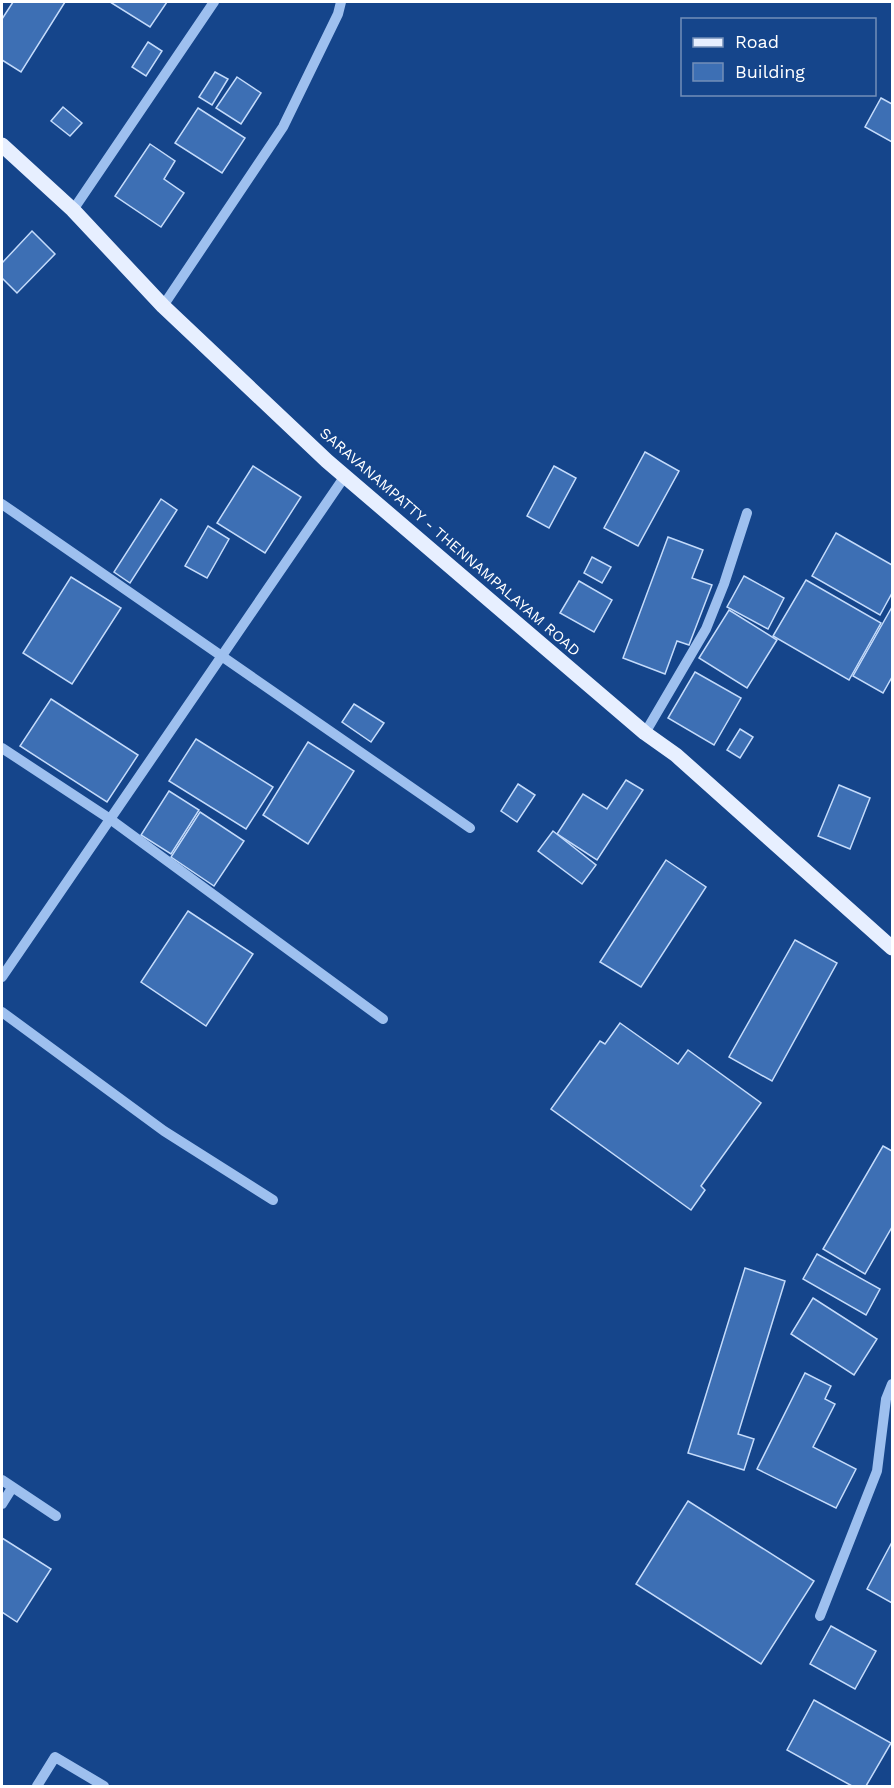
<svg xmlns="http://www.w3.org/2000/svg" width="894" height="1788" font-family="'Work Sans',sans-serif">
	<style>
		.building { fill: #3d6fb4; stroke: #c4dbfb; stroke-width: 1.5 }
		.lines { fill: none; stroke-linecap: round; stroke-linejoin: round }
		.minor { stroke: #9ec0ef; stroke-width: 10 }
		.major { stroke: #e7efff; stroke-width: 15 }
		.labels { text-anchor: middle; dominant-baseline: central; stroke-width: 4.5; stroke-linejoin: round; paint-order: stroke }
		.street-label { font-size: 15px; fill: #fff; stroke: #15458b }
	</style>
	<rect width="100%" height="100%" fill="#15458b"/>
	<g class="building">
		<path d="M 13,2 L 65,2 L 21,72 L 2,60 L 2,19 Z"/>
		<path d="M 110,2 L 167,2 L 150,27 Z"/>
		<path d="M 148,42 L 162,51 L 146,76 L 132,67 Z"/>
		<path d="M 215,72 L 228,79 L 212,105 L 199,97 Z"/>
		<path d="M 237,77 L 261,93 L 241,124 L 216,108 Z"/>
		<path d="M 881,98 L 892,104 L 892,142 L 865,127 Z"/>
		<path d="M 63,107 L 82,123 L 70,136 L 51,121 Z"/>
		<path d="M 198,108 L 245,138 L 222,173 L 175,143 Z"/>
		<path d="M 150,144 L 175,161 L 164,179 L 184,193 L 161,227 L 115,196 Z"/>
		<path d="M 32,231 L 55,254 L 17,293 L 2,278 L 2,263 Z"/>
		<path d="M 645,452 L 679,471 L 638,546 L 604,528 Z"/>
		<path d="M 253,466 L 301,497 L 265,553 L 217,523 Z"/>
		<path d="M 554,466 L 576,478 L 549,528 L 527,516 Z"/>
		<path d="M 161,499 L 177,510 L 130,583 L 114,572 Z"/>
		<path d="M 208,526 L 229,539 L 207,578 L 185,566 Z"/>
		<path d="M 836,533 L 892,565 L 892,593 L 880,615 L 812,576 Z"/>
		<path d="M 668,537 L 703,550 L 692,578 L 712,585 L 689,645 L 677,641 L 665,674 L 623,658 Z"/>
		<path d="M 592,557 L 611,567 L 602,583 L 584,573 Z"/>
		<path d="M 744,576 L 784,598 L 768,629 L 727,607 Z"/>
		<path d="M 71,577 L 121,608 L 72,684 L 23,653 Z"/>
		<path d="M 806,580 L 881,623 L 849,680 L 773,636 Z"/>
		<path d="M 579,581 L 612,600 L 594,632 L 560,613 Z"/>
		<path d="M 892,607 L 892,677 L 883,693 L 853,676 Z"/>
		<path d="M 729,610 L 777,640 L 747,688 L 699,658 Z"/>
		<path d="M 695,672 L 741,698 L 714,745 L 668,718 Z"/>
		<path d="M 51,699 L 138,755 L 107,802 L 20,746 Z"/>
		<path d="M 354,704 L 384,723 L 371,742 L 342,722 Z"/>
		<path d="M 740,729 L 753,737 L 740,758 L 727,750 Z"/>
		<path d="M 196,739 L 273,787 L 246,829 L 169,781 Z"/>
		<path d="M 308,742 L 354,771 L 308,844 L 263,815 Z"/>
		<path d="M 626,780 L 643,790 L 597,860 L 557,834 L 583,794 L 607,809 Z"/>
		<path d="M 518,784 L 535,795 L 517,822 L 501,811 Z"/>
		<path d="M 839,785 L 870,798 L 850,849 L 818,836 Z"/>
		<path d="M 169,791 L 199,810 L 171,854 L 141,835 Z"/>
		<path d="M 200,812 L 244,841 L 214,886 L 171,857 Z"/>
		<path d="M 553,831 L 596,865 L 582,884 L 538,851 Z"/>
		<path d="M 666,860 L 706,887 L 641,987 L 600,962 Z"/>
		<path d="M 188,911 L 253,954 L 206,1026 L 141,982 Z"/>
		<path d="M 795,940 L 837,963 L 772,1081 L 729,1057 Z"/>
		<path d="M 620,1023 L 678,1064 L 688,1050 L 761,1103 L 701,1186 L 705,1190 L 691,1210 L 551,1109 L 600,1041 L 605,1044 Z"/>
		<path d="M 883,1146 L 892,1151 L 892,1227 L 865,1274 L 823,1249 Z"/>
		<path d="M 817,1254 L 880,1289 L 866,1315 L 803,1279 Z"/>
		<path d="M 745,1268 L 785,1281 L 738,1434 L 754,1439 L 744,1470 L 688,1453 Z"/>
		<path d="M 813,1298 L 877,1339 L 854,1375 L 791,1334 Z"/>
		<path d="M 805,1373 L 831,1386 L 825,1399 L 835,1404 L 813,1447 L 856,1469 L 836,1508 L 757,1469 Z"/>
		<path d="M 688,1501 L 814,1581 L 761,1664 L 636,1584 Z"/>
		<path d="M 2,1538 L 51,1569 L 17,1622 L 2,1612 Z"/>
		<path d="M 892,1542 L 892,1603 L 867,1589 Z"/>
		<path d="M 831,1626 L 876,1651 L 855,1689 L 810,1664 Z"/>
		<path d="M 814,1700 L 891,1743 L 866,1786 L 852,1786 L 787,1750 Z"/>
	</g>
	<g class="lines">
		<g class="minor">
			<path d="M 73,210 L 214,2"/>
			<path d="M 163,306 L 283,127 L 338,14 L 341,2"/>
			<path d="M 2,504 L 470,828"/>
			<path d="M 645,733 L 706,629 L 724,584 L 747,513"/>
			<path d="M 2,748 L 110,819 L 383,1019"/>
			<path d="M 2,977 L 345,476"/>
			<path d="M 2,1012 L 164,1131 L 273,1200"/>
			<path d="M 2,1480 L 56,1516"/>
			<path d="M 2,1504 L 12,1488"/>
			<path d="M 820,1616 L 877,1471 L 886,1399 L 892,1384"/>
			<path d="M 37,1786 L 55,1757 L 104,1786"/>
		</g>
		<path class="major" d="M 2,145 L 73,210 L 163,306 L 327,461 L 645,733 L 676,755 L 892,948"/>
	</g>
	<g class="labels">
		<g class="street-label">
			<text transform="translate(450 542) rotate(41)">SARAVANAMPATTY - THENNAMPALAYAM ROAD</text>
		</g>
	</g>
	<rect width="894" height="1788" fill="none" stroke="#ffffff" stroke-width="6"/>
	<rect x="681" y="18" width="195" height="78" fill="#15458b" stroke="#738fb9" stroke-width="1.5"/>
	<rect x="693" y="38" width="30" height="9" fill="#e7efff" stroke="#738fb9" stroke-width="1.5"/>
	<text x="735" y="48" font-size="18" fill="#ffffff">Road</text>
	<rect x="693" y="63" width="30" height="18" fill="#3d6fb4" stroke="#738fb9" stroke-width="1.5"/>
	<text x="735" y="78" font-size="18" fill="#ffffff">Building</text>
</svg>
